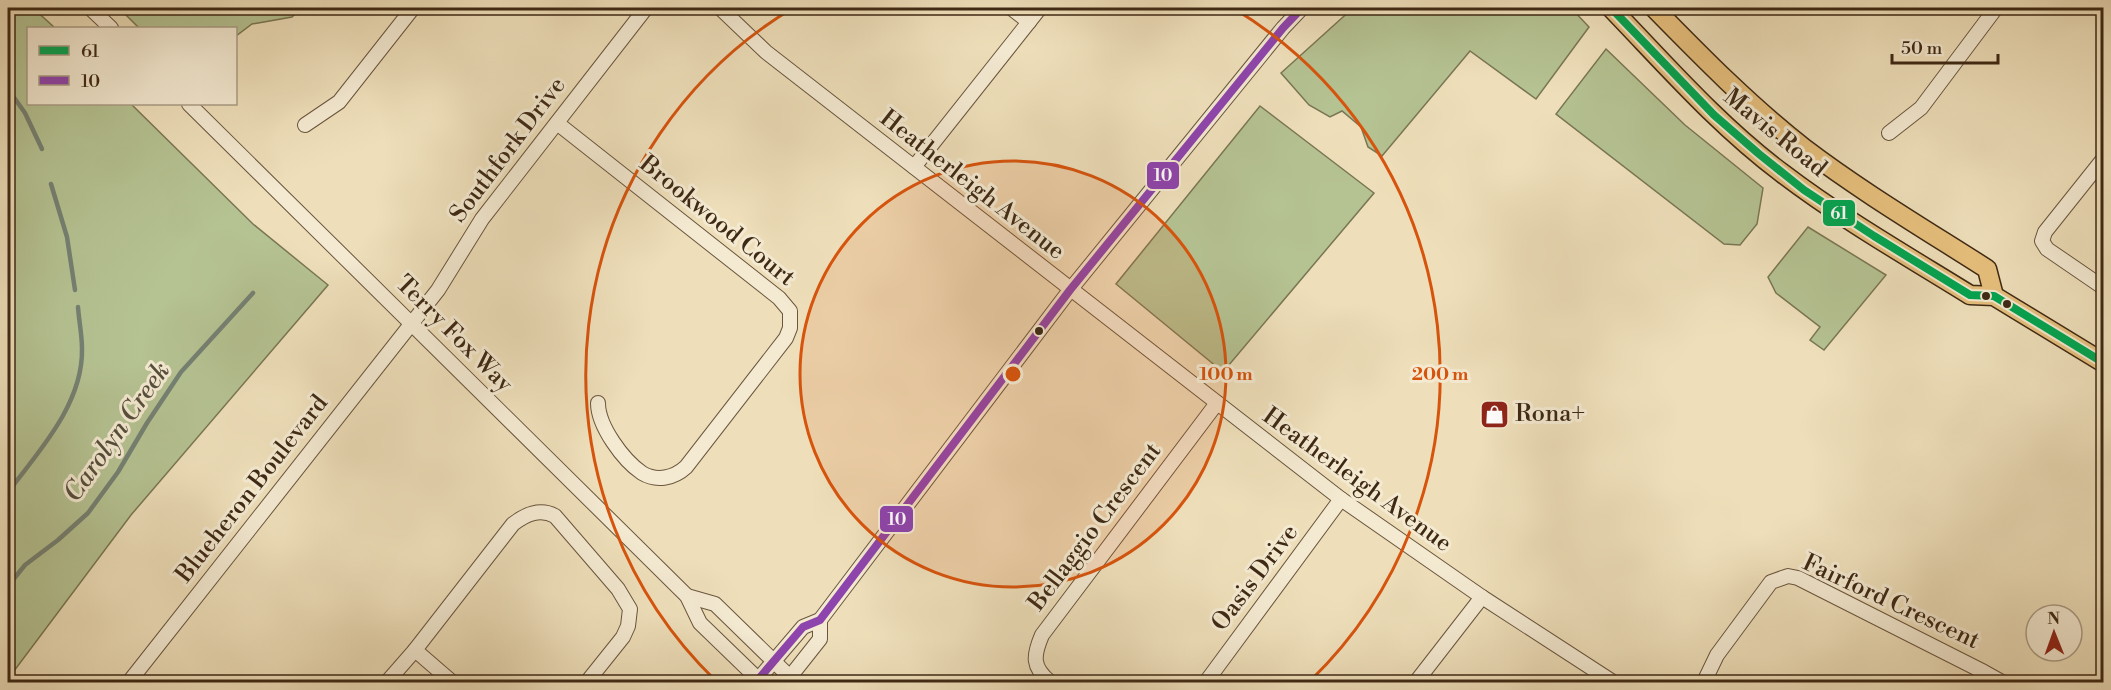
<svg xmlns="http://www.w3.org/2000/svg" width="2111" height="690" font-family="'Libre Bodoni',serif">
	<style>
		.green { fill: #b5c292; stroke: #7a7653; stroke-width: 1.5 }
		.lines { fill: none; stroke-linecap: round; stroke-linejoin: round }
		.stream { stroke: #758173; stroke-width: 4.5 }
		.minor-casing { stroke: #6a563e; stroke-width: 16 }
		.major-casing { stroke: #3e2914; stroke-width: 21 }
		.minor { stroke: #f4ead2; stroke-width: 14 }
		.major { stroke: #e7c07d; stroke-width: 18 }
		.bus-1-casing { stroke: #f4ead2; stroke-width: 12 }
		.bus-2-casing { stroke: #f4ead2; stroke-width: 12 }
		.bus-1 { stroke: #00a651; stroke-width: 8 }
		.bus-2 { stroke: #8e44ad; stroke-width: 8 }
		.ring { fill: none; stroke: #d7540d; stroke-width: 3 }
		.bus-dot { fill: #3e2914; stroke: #f4ead2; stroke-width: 2 }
		.labels { text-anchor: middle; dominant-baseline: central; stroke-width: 6; stroke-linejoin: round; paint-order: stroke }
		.street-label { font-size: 24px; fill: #3e2914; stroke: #f4ead2 }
		.poi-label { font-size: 24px; fill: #3e2914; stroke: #f4ead2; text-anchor: start }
		.water-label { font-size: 26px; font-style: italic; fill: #554e3c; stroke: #f4ead2 }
		.centre { fill: #d7540d; stroke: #f4ead2; stroke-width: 3 }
		.ring-label { font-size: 18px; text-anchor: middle; font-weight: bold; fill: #d7540d; stroke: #f4ead2; stroke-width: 6; stroke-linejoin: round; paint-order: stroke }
		.line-badge { stroke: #f4ead2; stroke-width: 2 }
		.badge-label { font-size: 16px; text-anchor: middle; font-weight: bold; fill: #fff }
	</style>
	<rect width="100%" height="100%" fill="#eedfba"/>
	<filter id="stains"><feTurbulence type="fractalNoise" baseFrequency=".00333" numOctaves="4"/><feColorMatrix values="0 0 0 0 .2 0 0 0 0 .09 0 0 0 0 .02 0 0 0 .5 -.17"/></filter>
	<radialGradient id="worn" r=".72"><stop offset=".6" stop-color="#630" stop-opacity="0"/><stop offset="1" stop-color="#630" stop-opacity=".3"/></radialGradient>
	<g class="green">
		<path d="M 8,8 L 33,8 L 55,28 L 28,28 L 28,104 L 131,104 L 253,224 L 328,285 L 131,515 L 8,679 Z"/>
		<path d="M 119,8 L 301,8 L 292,17 L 252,24 L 236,36 L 236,28 L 139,28 Z"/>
		<path d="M 1353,8 L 1571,8 L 1589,27 L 1536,99 L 1470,51 L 1382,156 L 1368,147 L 1361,127 L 1342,111 L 1330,117 L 1309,105 L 1281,73 Z"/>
		<path d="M 1606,49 L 1685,125 L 1763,188 L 1757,224 L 1740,245 L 1724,244 L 1556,114 Z"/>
		<path d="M 1260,106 L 1374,193 L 1223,372 L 1116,284 Z"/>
		<path d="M 1808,227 L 1886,275 L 1824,350 L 1810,340 L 1820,327 L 1776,293 L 1768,277 Z"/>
	</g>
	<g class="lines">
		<g class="stream">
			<path d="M 8,89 L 25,113 L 42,149"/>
			<path d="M 51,184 L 67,237 L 75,290"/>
			<path d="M 8,492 C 39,451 83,404 82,349 C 82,335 79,321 78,307"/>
			<path d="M 8,586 L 25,565 L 58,540 L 88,513 L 118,472 L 147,423 L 181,372 L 253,293"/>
		</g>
		<defs>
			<g id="minor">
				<path d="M 90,8 L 111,28"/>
				<path d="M 720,8 L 766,52 L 1341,499 L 1482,597 L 1613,682"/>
				<path d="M 1011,8 L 1029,22"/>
				<path d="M 189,104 L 687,596 L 700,623 L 761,682"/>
				<path d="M 557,123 L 779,298 L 790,311 L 790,328 L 786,338 L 686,467 C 674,478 657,482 642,473 C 623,460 598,426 598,403"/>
				<path d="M 305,125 L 339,102 L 413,8"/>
				<path d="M 1889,133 L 1921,108 L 1996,8"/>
				<path d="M 2104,158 L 2045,232 L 2042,241 L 2047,249 L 2104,288"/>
				<path d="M 914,167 L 1040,8"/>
				<path d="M 687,596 L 715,604 L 795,682"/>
				<path d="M 129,682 L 438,290 L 482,219 L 646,8"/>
				<path d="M 387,682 L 415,650"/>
				<path d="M 452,682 L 415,650 L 513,524 C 526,514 540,508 555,516 L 618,589 L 630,609 L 628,626 L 623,637 L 587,682"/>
				<path d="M 756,682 L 803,627 L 820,620 L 1070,290 L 1283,28 L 1302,8"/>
				<path d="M 786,682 L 820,639 L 820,620"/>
				<path d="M 1050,682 C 1032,667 1033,656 1042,635 L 1217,403"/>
				<path d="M 1206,682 L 1341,499"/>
				<path d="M 1416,682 L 1482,597"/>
				<path d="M 1704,682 L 1717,655 L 1771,582 L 1788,576 L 1798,578 L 1984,672 L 2002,682"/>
			</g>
			<g id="major">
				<path d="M 1611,8 C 1666,65 1718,125 1782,173 C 1841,218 1907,256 1970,295 L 1994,296 L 2104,363"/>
				<path d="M 1654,8 C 1702,57 1750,106 1804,148 C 1862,192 1926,230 1987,269 L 1994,296"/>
			</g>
		</defs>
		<use href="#minor" class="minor-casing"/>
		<use href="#major" class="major-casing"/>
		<use href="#minor" class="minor"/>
		<use href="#major" class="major"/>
		<defs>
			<path id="bus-1" d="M 1611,8 L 1714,115 L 1759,154 L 1804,190 L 1874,236 L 1970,295 L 1994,296 L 2104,363"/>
			<path id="bus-2" d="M 756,682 L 803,627 L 820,620 L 1070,290 L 1283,28 L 1302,8"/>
		</defs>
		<use href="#bus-1" class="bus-1-casing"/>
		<use href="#bus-2" class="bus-2-casing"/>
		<use href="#bus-1" class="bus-1"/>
		<use href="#bus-2" class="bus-2"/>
	</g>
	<circle cx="1013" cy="374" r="213" fill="#d7540d" fill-opacity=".12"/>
	<g class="ring">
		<circle cx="1013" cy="374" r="213"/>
		<path d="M716 681A427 427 0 0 1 793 8M1233 8A427 427 0 0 1 1310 681"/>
	</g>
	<defs>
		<symbol id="shop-square" viewBox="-11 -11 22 22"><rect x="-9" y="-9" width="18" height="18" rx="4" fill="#8f2418" stroke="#f4ead2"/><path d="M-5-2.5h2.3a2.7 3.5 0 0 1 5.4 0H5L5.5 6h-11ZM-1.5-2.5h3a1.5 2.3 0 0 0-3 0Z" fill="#fff"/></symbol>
	</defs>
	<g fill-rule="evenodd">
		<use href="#shop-square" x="1478" y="398" width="33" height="33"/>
	</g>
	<g class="bus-dot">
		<circle cx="1986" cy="296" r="5"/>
		<circle cx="2007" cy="304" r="5"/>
		<circle cx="1039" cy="331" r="5"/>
	</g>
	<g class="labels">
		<g class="street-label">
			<text transform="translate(1775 133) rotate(39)">Mavis Road</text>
			<text transform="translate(508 150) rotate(-53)">Southfork Drive</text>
			<text transform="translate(972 185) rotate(38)">Heatherleigh Avenue</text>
			<text transform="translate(717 221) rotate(39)">Brookwood Court</text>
			<text transform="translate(454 334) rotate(45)">Terry Fox Way</text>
			<text transform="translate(1357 480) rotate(36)">Heatherleigh Avenue</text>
			<text transform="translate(252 489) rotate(-52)">Blueheron Boulevard</text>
			<text transform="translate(1095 527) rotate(-53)">Bellaggio Crescent</text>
			<text transform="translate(1255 578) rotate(-53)">Oasis Drive</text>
			<text transform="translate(1891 602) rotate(25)">Fairford Crescent</text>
		</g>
		<g class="poi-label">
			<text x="1515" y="414">Rona+</text>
		</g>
		<g class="water-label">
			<text transform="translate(117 432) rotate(-55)">Carolyn Creek</text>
		</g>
	</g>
	<circle cx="1013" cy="374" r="9" class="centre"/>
	<g class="ring-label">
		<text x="1226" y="380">100 m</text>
		<text x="1440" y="380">200 m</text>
	</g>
	<g class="line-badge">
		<rect x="1146" y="161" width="34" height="29" rx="6" fill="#8e44ad"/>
		<rect x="1822" y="199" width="34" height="28" rx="6" fill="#00a651"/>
		<rect x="879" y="505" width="35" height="28" rx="6" fill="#8e44ad"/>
	</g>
	<g class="badge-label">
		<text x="1163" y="181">10</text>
		<text x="1839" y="219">61</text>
		<text x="897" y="525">10</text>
	</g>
	<rect width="2111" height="690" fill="none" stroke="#eedfba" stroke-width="30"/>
	<rect x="9" y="9" width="2093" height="672" fill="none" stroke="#3e2914" stroke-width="3"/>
	<rect x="15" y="15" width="2081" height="660" fill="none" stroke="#3e2914" stroke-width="1.5"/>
	<rect x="27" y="27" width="210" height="78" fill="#f4ead2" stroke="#ab9d86" stroke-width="1.5"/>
	<rect x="39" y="46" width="30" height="9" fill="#00a651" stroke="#ab9d86" stroke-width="1.5"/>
	<text x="81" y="57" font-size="18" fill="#3e2914">61</text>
	<rect x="39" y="76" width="30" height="9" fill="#8e44ad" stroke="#ab9d86" stroke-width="1.5"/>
	<text x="81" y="87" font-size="18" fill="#3e2914">10</text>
	<g transform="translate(2054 633) rotate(359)"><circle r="28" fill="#f4ead2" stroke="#ab9d86" stroke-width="1.5"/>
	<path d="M0-4.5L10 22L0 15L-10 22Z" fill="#8f2418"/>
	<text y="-9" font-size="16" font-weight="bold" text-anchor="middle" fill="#3e2914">N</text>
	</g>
	<path d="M1892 54v9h106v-9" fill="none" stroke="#3e2914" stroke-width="3"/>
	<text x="1901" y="54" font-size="18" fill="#3e2914" stroke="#f4ead2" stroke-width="4.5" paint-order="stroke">50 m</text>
	<rect width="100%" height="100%" filter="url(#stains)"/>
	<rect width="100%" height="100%" fill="url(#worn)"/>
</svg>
